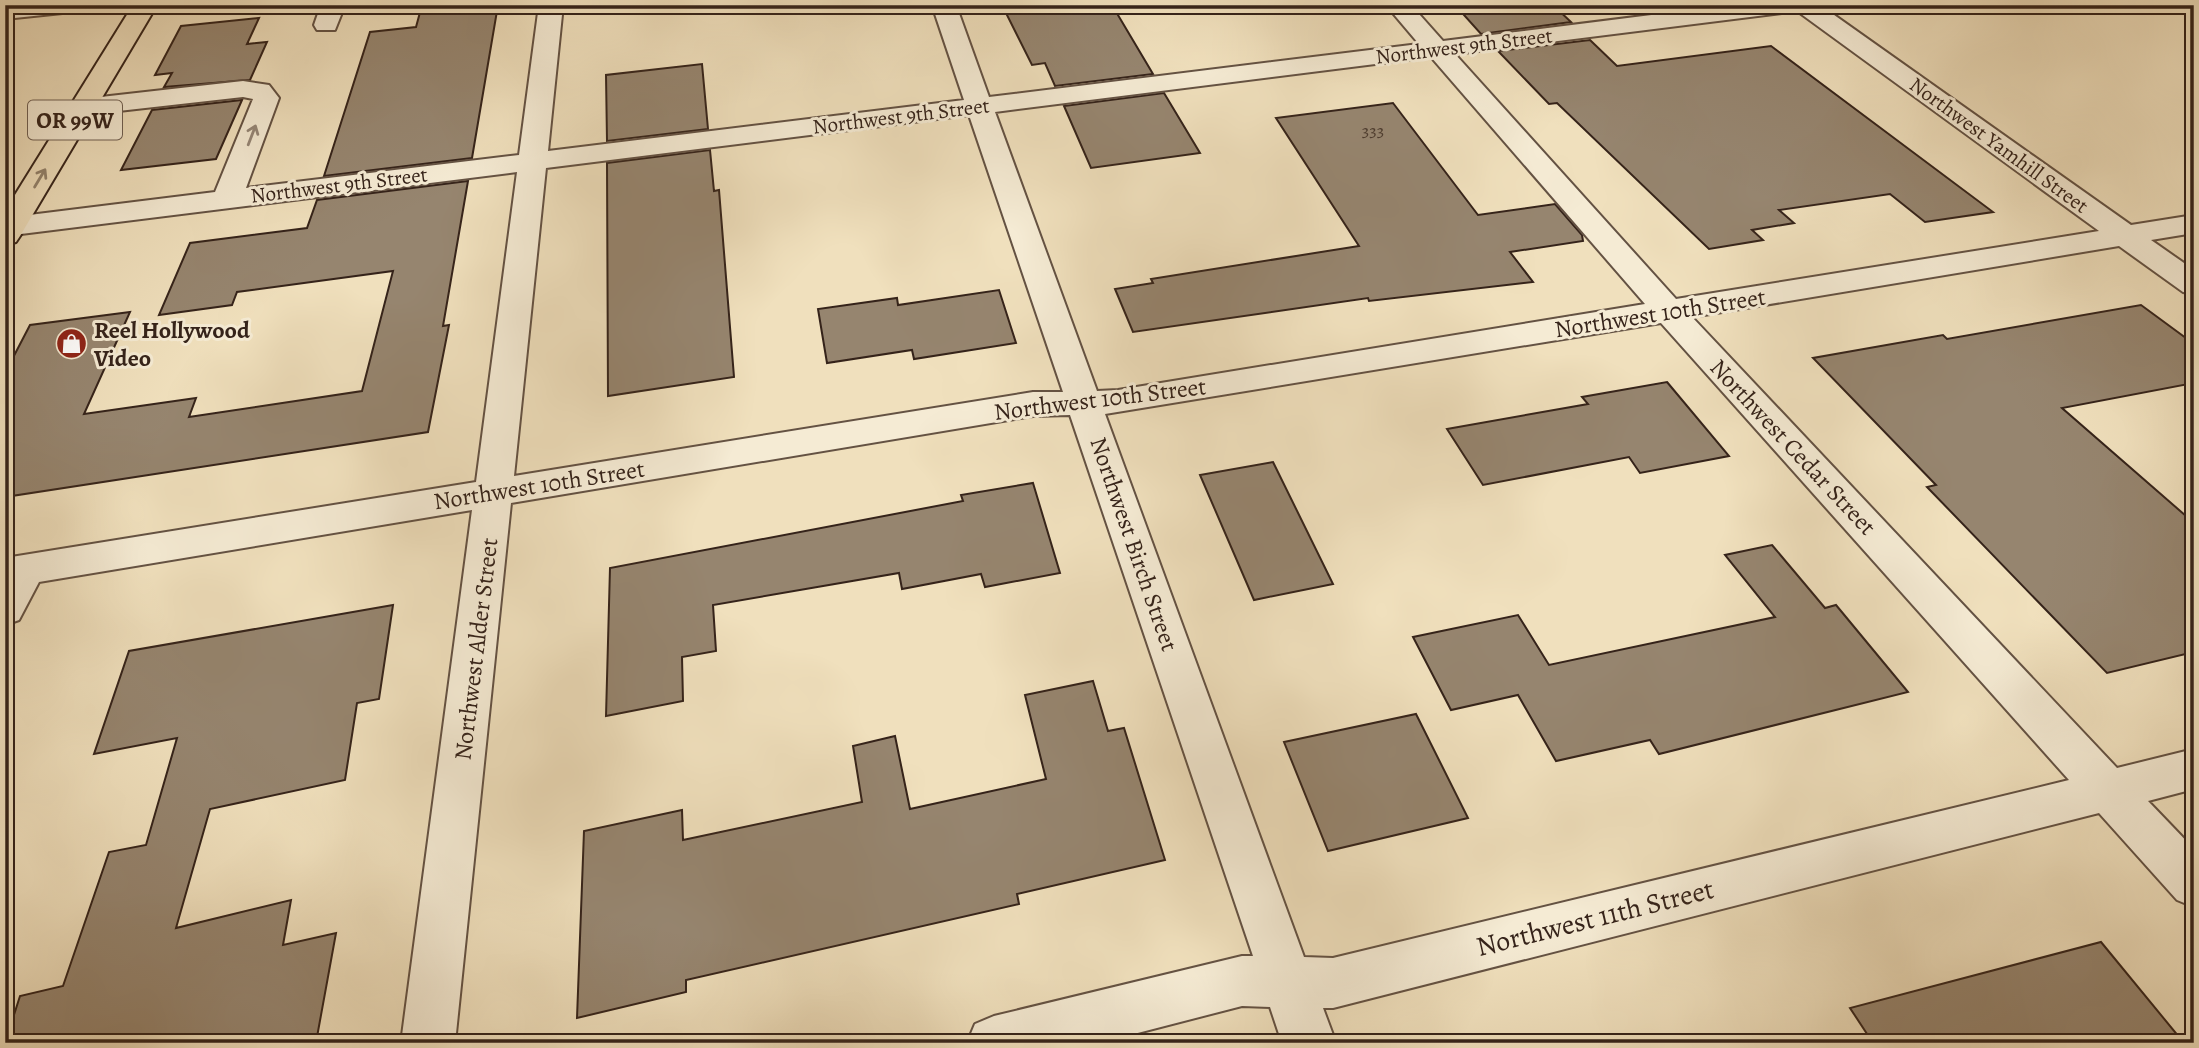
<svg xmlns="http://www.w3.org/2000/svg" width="2199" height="1048" font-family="Alegreya,serif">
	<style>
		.building { fill: #96856f; stroke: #35231a; stroke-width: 2 }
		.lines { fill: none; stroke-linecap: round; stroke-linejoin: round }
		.minor-casing { stroke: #645243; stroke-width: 4 }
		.highway-casing { stroke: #35231a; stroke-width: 4 }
		.minor { fill: #f5ebd4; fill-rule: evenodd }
		.highway { fill: #f0e0bd; fill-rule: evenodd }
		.oneway { stroke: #958777 }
		.oneway2 { stroke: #92826c }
		.labels { text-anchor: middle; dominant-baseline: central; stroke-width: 6; stroke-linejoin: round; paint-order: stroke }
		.far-number-label { font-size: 18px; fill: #4d3c2f }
		.far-street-label { font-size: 21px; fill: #35231a; stroke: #f5ebd4 }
		.shield { fill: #f5ebd4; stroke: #6f5f52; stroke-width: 2 }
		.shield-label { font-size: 23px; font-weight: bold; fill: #35231a }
		.street-label { font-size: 24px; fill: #35231a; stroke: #f5ebd4 }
		.poi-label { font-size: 24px; font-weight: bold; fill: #35231a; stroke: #f5ebd4; text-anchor: start }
		.near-street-label { font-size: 28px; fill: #35231a; stroke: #f5ebd4 }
	</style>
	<rect width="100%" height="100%" fill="#f0e0bd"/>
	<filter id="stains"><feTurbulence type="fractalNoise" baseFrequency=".00286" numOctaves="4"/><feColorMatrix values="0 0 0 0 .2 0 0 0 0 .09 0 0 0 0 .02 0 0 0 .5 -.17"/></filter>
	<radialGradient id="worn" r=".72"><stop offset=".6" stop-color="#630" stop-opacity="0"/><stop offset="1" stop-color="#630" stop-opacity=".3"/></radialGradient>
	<g class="building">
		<path d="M 422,5 L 498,5 L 472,158 L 324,176 L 370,32 L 416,27 Z"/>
		<path d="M 1002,5 L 1112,5 L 1153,74 L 1055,86 L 1045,63 L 1032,65 Z"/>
		<path d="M 1455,5 L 1553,5 L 1571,22 L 1481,34 Z"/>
		<path d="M 259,18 L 247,44 L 267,42 L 250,80 L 164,87 L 172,73 L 155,75 L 181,26 Z"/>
		<path d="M 1590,40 L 1617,66 L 1771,46 L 1993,212 L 1925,222 L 1890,194 L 1779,210 L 1794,223 L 1752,230 L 1763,240 L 1709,249 L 1557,103 L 1549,104 L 1498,51 Z"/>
		<path d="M 702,64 L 708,129 L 607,141 L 606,75 Z"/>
		<path d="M 1164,93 L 1200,153 L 1091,168 L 1064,106 Z"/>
		<path d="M 242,100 L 216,159 L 121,170 L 152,110 Z"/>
		<path d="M 1393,103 L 1478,215 L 1555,204 L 1582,235 L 1583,241 L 1510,252 L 1533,282 L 1369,301 L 1368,298 L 1133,332 L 1115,289 L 1153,283 L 1151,279 L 1359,246 L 1276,118 Z"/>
		<path d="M 710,150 L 714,191 L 719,190 L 734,377 L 608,396 L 607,163 Z"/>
		<path d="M 468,181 L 443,326 L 449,325 L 428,432 L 5,497 L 5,373 L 30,325 L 130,312 L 84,414 L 196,398 L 189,417 L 362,391 L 393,271 L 237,292 L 232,305 L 159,315 L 190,243 L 307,228 L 317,200 Z"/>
		<path d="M 999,290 L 1016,343 L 914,359 L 912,350 L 827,363 L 818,309 L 897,298 L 898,305 Z"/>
		<path d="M 2141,305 L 2194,344 L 2194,383 L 2062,408 L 2194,523 L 2194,652 L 2107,673 L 1927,487 L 1936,485 L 1813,358 L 1943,335 L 1947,339 Z"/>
		<path d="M 1667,382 L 1729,456 L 1640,473 L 1629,457 L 1483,485 L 1447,429 L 1588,404 L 1582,397 Z"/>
		<path d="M 1273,462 L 1333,584 L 1254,600 L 1200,475 Z"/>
		<path d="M 1033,483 L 1060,573 L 985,587 L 981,574 L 902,589 L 899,573 L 713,605 L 716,651 L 682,657 L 683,701 L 606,716 L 610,568 L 963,501 L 961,495 Z"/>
		<path d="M 1772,545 L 1825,608 L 1836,605 L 1908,692 L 1659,754 L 1650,740 L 1556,761 L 1518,695 L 1451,710 L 1413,637 L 1518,615 L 1549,665 L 1775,617 L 1725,555 Z"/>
		<path d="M 393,605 L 379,699 L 357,703 L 345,780 L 210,809 L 176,928 L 291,900 L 283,945 L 336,933 L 317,1037 L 293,1043 L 5,1043 L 20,996 L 63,986 L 109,852 L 146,845 L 177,738 L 94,754 L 129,651 Z"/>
		<path d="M 1093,681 L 1108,731 L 1124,728 L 1165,860 L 1017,894 L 1019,904 L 686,980 L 686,992 L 577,1018 L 584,831 L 682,810 L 683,840 L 862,802 L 853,746 L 895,736 L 910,809 L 1046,779 L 1025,695 Z"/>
		<path d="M 1416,714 L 1468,818 L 1328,851 L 1284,742 Z"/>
		<path d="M 2101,942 L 2184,1043 L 1873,1043 L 1850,1008 Z"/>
	</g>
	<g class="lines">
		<defs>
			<g id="minor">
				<path d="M 5,5 L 84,5 L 72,12 L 5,19 Z"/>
				<path d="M 321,5 L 345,5 L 335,30 L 317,30 L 314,25 Z"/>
				<path d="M 539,5 L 563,5 L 548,151 L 964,100 L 932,5 L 956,5 L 989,97 L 1419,44 L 1386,5 L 1411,5 L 1443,41 L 1731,5 L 1820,5 L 2131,225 L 2194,215 L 2194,233 L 2151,240 L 2194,270 L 2194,294 L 2183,292 L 2119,246 L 1692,317 L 2117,768 L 2194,749 L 2194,789 L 2148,801 L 2194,849 L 2194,907 L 2177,900 L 2099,813 L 1333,1008 L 1323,1008 L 1336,1043 L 1282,1043 L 1270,1007 L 1242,1006 L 1099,1043 L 967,1043 L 975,1024 L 994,1016 L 1242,956 L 1253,956 L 1070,415 L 1033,416 L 511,503 L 455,1043 L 401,1043 L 472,510 L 39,582 L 19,620 L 5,625 L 5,558 L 476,482 L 517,172 L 5,236 L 5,218 L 215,192 L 253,99 L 243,97 L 83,115 L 74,113 L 70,107 L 74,101 L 83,99 L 243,81 L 269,85 L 279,98 L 246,188 L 519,155 ZM 1797,11 L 2099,231 L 1676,299 L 1455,54 ZM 1431,57 L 1645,304 L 1118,390 L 1097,391 L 995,112 ZM 969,115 L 1063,392 L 1033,392 L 514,476 L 546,168 ZM 1661,323 L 2069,780 L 1333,958 L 1304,957 L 1105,414 Z"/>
			</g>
			<path id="highway" d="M 133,5 L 157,5 L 20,236 L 16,242 L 5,245 L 5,211 Z"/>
		</defs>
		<use href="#minor" class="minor-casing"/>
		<use href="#highway" class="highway-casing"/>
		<use href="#minor" class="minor"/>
		<use href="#highway" class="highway"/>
	</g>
	<defs><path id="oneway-shaft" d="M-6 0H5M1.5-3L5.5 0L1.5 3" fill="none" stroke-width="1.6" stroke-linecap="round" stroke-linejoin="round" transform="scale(1.75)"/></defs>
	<use class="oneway" href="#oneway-shaft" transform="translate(252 135) rotate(-69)"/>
	<use class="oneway2" href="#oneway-shaft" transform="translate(40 178) rotate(-59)"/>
	<defs>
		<symbol id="shop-disc" viewBox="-11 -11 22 22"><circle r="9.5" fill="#8f2418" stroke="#f5ebd4"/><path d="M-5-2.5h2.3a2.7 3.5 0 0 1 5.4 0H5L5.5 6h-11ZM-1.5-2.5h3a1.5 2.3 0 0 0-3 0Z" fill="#fff"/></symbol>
	</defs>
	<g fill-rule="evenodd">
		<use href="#shop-disc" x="54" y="326" width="35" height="35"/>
	</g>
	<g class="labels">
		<g class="far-number-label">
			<text x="1373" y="130">333</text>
		</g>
		<g class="far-street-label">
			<text transform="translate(1464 46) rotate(-7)">Northwest 9th Street</text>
			<text transform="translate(901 116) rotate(-7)">Northwest 9th Street</text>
			<text transform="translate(1999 145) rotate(36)">Northwest Yamhill Street</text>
			<text transform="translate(339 185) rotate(-7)">Northwest 9th Street</text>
		</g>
		<rect class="shield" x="28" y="100.5" width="94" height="39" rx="5"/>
		<g class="shield-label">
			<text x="75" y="120">OR 99W</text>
		</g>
		<g class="street-label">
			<text transform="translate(1660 313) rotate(-9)">Northwest 10th Street</text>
			<text transform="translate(1100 399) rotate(-7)">Northwest 10th Street</text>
			<text transform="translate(1793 447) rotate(47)">Northwest Cedar Street</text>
			<text transform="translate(539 485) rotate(-9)">Northwest 10th Street</text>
			<text transform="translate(1134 544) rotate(71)">Northwest Birch Street</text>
			<text transform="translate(476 649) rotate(-83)">Northwest Alder Street</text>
		</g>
		<g class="poi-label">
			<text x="94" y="330">Reel Hollywood<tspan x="94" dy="28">Video</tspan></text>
		</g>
		<g class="near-street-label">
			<text transform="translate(1595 918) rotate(-14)">Northwest 11th Street</text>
		</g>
	</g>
	<rect width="2199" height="1048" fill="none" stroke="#f0e0bd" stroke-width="28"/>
	<rect x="7" y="7" width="2185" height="1034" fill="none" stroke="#35231a" stroke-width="3.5"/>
	<rect x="14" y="14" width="2171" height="1020" fill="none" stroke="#35231a" stroke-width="2"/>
	<rect width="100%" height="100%" filter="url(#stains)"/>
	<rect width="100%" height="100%" fill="url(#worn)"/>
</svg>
